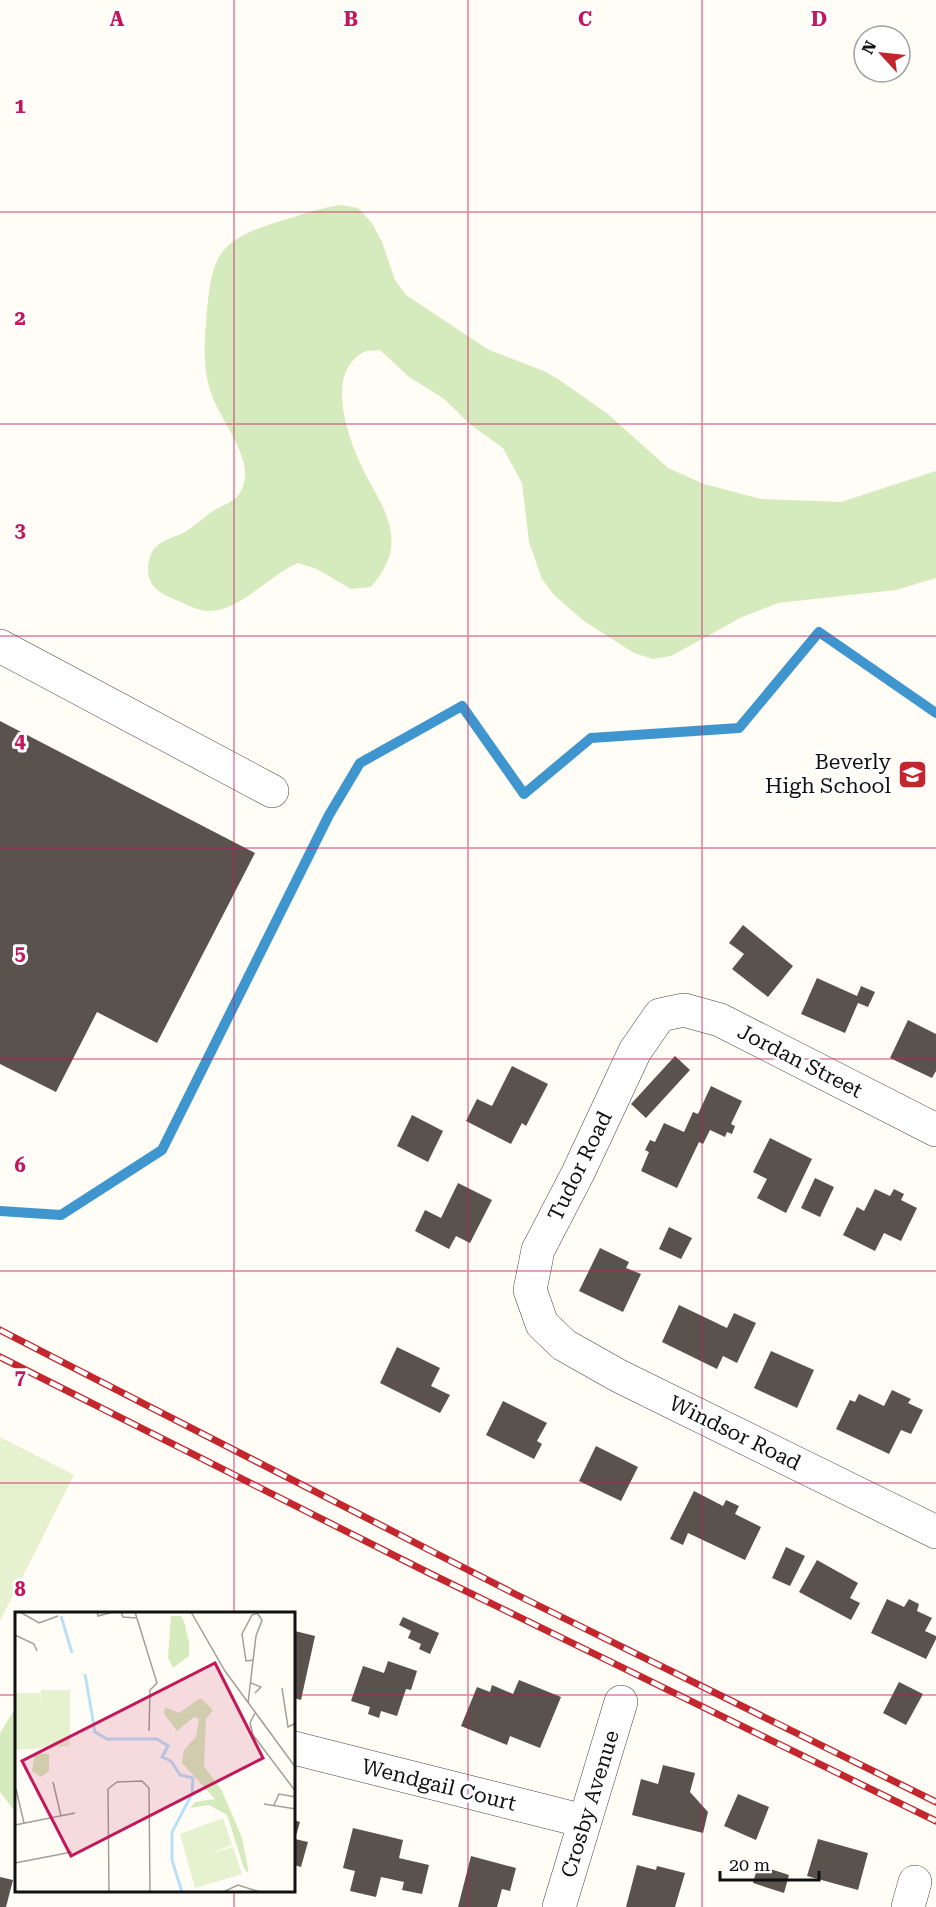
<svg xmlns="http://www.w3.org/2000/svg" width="936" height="1907" font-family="'Roboto Serif',serif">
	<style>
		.green { fill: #d5ebbd }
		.pitch { fill: #e6f2cf }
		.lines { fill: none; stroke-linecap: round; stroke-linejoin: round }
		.stream { stroke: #3f96cf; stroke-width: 10 }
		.building { fill: #5a524d }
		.minor-casing { stroke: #444; stroke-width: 34 }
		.minor { stroke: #fff; stroke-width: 33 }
		.rail-casing { stroke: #c4262e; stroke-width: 7 }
		.rail { stroke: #fff; stroke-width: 4.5; stroke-dasharray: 14; stroke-linecap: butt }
		.grid { fill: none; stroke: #c2185b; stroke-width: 1.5; stroke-opacity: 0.55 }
		.labels { text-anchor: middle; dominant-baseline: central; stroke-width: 6; stroke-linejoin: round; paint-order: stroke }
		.poi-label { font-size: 21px; fill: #111; stroke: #fff; text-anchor: end }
		.street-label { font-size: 21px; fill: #111; stroke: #fff }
		.inset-river { fill: none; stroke: #b9e0f7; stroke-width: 3 }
		.inset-road { fill: none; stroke: #a09f9a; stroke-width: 1.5 }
		.view { fill: #c2185b; fill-opacity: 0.15; stroke: #c2185b; stroke-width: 3 }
		.inset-edge { fill: none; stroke: #111; stroke-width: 3 }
		.grid-label { font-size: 20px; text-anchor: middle; font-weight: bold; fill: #c2185b; stroke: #fff; stroke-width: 6; stroke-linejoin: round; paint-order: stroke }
	</style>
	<rect width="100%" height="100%" fill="#fffdf5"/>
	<g class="green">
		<path d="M 341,205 L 358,208 L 372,223 L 382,242 L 395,280 L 406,295 L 489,350 L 544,371 L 561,381 L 609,415 L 668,468 L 704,484 L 761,499 L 841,502 L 936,471 L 936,578 L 896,590 L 778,603 L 742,617 L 671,656 L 653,659 L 634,653 L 584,621 L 554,595 L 542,579 L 529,542 L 522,483 L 503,448 L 471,425 L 443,398 L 409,377 L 380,350 C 374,351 366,350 362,353 C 326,375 347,433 360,463 C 370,486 388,508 391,534 C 394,555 384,571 371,587 L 351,589 L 317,569 L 298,563 C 271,574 240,610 212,611 C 197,612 182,602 169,597 C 158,592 148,584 148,570 C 149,545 161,542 181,534 C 191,529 201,520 210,513 C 228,501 242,502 245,477 C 248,455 221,419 213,398 C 203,374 204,348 206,322 C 212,256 214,242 280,221 C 300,215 320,208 341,205 Z"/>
		<path d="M 16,1707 L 16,1813 L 0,1792 L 0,1733 Z"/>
	</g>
	<path class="pitch" d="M 0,1437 L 74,1475 L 0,1621 Z"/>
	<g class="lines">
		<path class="stream" d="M 0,1211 L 61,1215 L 162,1150 L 329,815 L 360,763 L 462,706 L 524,794 L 591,738 L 739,728 L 819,632 L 936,713"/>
	</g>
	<g class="building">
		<path d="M 0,721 L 255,853 L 157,1043 L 97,1012 L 56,1092 L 0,1064 Z"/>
		<path d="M 743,925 L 793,966 L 768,997 L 732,969 L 744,954 L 729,943 Z"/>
		<path d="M 817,978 L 857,996 L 861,986 L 875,992 L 868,1007 L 858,1003 L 845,1033 L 801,1014 Z"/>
		<path d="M 908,1020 L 936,1034 L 936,1071 L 932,1078 L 890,1058 Z"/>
		<path d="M 675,1056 L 690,1070 L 646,1118 L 631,1104 Z"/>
		<path d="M 512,1066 L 548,1084 L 526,1126 L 522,1123 L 511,1144 L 466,1121 L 477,1099 L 492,1106 Z"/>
		<path d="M 711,1086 L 742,1101 L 731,1124 L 735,1126 L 732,1134 L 727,1132 L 725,1137 L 710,1130 L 703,1144 L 699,1142 L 677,1188 L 641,1171 L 649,1152 L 645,1150 L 650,1140 L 655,1142 L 664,1123 L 684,1132 L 693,1112 L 698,1114 Z"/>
		<path d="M 412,1115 L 443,1131 L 428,1162 L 397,1146 Z"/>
		<path d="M 770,1138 L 812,1159 L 786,1213 L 757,1198 L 767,1179 L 753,1172 Z"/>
		<path d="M 815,1178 L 834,1187 L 820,1217 L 801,1208 Z"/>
		<path d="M 458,1183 L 492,1200 L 470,1243 L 456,1236 L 449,1249 L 415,1231 L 425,1210 L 441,1218 Z"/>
		<path d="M 875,1189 L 890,1196 L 894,1189 L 904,1194 L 901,1200 L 917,1208 L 901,1241 L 884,1233 L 875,1251 L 843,1235 L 857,1207 L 864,1211 Z"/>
		<path d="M 669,1227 L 692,1238 L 681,1259 L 659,1249 Z"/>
		<path d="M 600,1248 L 629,1262 L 626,1268 L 641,1274 L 623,1312 L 579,1291 Z"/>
		<path d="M 679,1305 L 727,1328 L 734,1313 L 756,1323 L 737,1363 L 723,1356 L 717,1369 L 662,1342 Z"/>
		<path d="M 397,1347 L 440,1368 L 431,1386 L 450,1395 L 440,1413 L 380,1383 Z"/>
		<path d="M 771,1351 L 814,1370 L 797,1408 L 754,1388 Z"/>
		<path d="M 892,1390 L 911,1399 L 908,1403 L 923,1410 L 911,1434 L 901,1430 L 889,1454 L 836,1429 L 850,1400 L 855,1402 L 859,1394 L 884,1406 Z"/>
		<path d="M 503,1401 L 547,1423 L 537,1441 L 542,1444 L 534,1459 L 486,1435 Z"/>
		<path d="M 596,1446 L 638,1467 L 621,1501 L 579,1481 Z"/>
		<path d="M 694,1491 L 723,1506 L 726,1500 L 739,1506 L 735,1514 L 761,1527 L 745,1560 L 688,1533 L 683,1545 L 670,1539 Z"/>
		<path d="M 786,1547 L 805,1556 L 790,1586 L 772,1578 Z"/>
		<path d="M 817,1560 L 858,1583 L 850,1598 L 860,1603 L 851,1620 L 799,1592 Z"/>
		<path d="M 887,1599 L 904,1607 L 909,1599 L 919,1604 L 917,1611 L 932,1618 L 925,1631 L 936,1636 L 936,1639 L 926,1659 L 871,1633 Z"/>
		<path d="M 403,1617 L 439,1633 L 430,1654 L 419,1649 L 421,1644 L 408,1638 L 411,1631 L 399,1625 Z"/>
		<path d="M 295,1631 L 315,1636 L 301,1700 L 294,1698 Z"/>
		<path d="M 388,1661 L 417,1671 L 411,1690 L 406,1689 L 397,1716 L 381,1711 L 379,1718 L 368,1714 L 370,1707 L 351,1701 L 363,1666 L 384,1673 Z"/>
		<path d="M 519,1680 L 561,1697 L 540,1748 L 510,1736 L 507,1745 L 461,1726 L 477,1687 L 490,1692 L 492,1685 L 513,1694 Z"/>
		<path d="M 899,1682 L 923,1694 L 906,1725 L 883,1713 Z"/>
		<path d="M 663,1765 L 695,1773 L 690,1792 L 708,1812 L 703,1833 L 632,1815 L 641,1779 L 658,1784 Z"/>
		<path d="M 738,1794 L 769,1807 L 756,1840 L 724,1826 Z"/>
		<path d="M 294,1820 L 300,1822 L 295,1839 L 308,1842 L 301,1867 L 294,1865 Z"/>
		<path d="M 353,1828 L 403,1840 L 399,1858 L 429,1865 L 422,1894 L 402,1890 L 404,1882 L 381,1877 L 376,1897 L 350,1891 L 355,1871 L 343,1868 Z"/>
		<path d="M 818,1839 L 868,1853 L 858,1890 L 807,1876 Z"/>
		<path d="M 471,1856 L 516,1868 L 510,1891 L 502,1889 L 497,1907 L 458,1907 Z"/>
		<path d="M 637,1865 L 656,1870 L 657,1866 L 685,1873 L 675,1907 L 626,1907 Z"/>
		<path d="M 758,1865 L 789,1875 L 784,1893 L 753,1883 Z"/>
		<path d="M 0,1877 L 13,1880 L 6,1907 L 0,1907 Z"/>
	</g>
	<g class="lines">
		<defs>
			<g id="minor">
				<path d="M 0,646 L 272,791"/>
				<path d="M 936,1130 L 720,1020 L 684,1010 L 660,1015 L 635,1051 L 578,1173 L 538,1250 L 530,1290 L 542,1324 L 564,1345 L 619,1376 L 936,1532"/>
				<path d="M 294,1748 L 584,1821"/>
				<path d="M 559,1907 L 621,1702"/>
				<path d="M 908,1907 L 915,1882"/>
			</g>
		</defs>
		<use href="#minor" class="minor-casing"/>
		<use href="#minor" class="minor"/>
		<defs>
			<g id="rail">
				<path d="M 0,1330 L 517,1595 L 936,1802"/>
				<path d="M 0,1357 L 431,1574 L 936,1821"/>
			</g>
		</defs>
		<use href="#rail" class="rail-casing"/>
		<use href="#rail" class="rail"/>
	</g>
	<path class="grid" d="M 234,0 L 234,1613M 468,0 L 468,1907M 702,0 L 702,1907M 0,212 L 936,212M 0,424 L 936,424M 0,636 L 936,636M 0,848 L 936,848M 0,1059 L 936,1059M 0,1271 L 936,1271M 0,1483 L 936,1483M 0,1695 L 16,1695M 294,1695 L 936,1695M 234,1890 L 234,1907"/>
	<defs>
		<symbol id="school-square" viewBox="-11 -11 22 22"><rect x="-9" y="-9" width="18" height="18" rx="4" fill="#c4262e" stroke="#fff"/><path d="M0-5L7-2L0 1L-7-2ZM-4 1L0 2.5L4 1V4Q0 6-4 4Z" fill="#fff"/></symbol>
	</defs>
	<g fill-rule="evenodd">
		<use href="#school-square" x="896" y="758" width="33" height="33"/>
	</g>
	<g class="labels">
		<g class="poi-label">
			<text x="891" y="762">Beverly<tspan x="891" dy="24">High School</tspan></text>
		</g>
		<g class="street-label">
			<text transform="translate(800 1061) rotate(27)">Jordan Street</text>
			<text transform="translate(580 1166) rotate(-64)">Tudor Road</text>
			<text transform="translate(735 1433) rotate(26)">Windsor Road</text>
			<text transform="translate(439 1785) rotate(14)">Wendgail Court</text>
			<text transform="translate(590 1804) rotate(-73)">Crosby Avenue</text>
		</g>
	</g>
	<g transform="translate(15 1612)">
		<rect width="280" height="280" fill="#fffdf5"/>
		<path d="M 156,4 L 166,4 L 169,9 L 174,31 L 174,44 L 158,56 L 153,45 ZM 185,86 L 198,98 L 191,107 L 189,154 L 207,179 L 227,226 L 234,262 L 229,256 L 212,203 L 194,193 L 175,196 L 180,190 L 200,187 L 167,151 L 169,138 L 181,125 L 184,107 L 179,105 L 162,119 L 149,102 L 150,95 L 164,101 ZM 20,141 L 34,142 L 34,159 L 26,165 L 17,159 Z" fill="#d5ebbd"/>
		<path d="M 26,78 L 55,78 L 55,134 L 0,138 L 0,81 L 25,81 L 25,94 ZM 208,206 L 217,233 L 193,242 L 218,235 L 227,262 L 180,276 L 165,222 Z" fill="#e6f2cf"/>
		<path class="inset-river" d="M 46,4 L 57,41M 70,62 L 80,120 L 92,127 L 142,127 L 153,134 L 147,145 L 156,149 L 165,163 L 178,166 L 177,182 L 157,220 L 157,248 L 167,280"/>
		<path class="inset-road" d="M 5,0 L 24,11 L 43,4M 82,0 L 83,4 L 98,0M 106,0 L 108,5 L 121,6M 120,0 L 142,71 L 135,78 L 134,119M 176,0 L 210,59 L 281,156M 0,23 L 19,32 L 22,39M 239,48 L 231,49 L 227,22 L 237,3 L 243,1M 236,71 L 246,75 L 240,81M 267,76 L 273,115 L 281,111M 233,91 L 241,24 L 247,8 L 242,1M 240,101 L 235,111 L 238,123 L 281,180M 38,170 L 46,204M 1,177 L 9,211M 249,192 L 281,197M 259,193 L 264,182 L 281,185M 0,213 L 60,201M 0,251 L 57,240M 94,280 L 93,177 L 102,170 L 127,169 L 134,176 L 135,280M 208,280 L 223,273 L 245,280"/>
		<path class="view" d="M 200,51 L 248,146 L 56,244 L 7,149 Z"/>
		<rect width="280" height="280" class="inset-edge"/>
	</g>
	<g class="grid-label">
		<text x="117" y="26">A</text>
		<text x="351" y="26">B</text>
		<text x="585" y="26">C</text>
		<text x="819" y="26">D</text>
		<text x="20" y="113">1</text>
		<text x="20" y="325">2</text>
		<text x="20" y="537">3</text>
		<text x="20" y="748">4</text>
		<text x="20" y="960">5</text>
		<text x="20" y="1172">6</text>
		<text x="20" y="1384">7</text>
		<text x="20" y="1596">8</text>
	</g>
	<g transform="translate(882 54) rotate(297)"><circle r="28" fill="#ffffff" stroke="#a0a0a0" stroke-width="1.5"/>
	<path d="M0-4.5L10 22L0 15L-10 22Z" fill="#c4262e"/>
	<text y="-9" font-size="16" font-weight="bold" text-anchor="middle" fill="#111111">N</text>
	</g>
	<path d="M720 1871v9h99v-9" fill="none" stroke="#111111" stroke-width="3"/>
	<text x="729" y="1871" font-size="18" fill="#111111" stroke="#ffffff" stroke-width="4.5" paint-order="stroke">20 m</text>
</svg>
